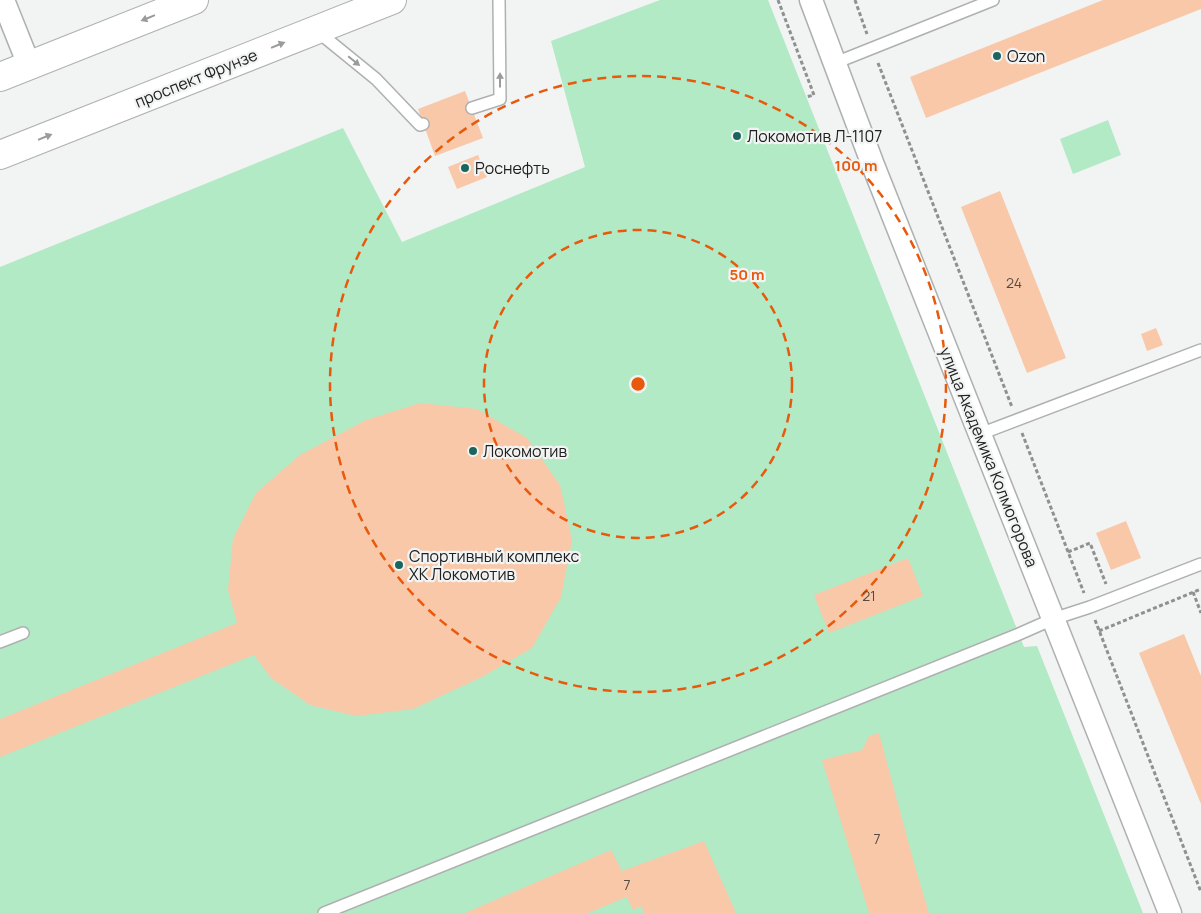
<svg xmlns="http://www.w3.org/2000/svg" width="1201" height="913" font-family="Manrope,sans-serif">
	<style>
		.green { fill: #b2eac5 }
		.building { fill: #f8c8a9 }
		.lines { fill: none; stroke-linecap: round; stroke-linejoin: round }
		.service-casing { stroke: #afb0b1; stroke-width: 14 }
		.minor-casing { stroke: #afb0b1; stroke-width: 25 }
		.secondary-casing { stroke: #afb0b1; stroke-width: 30 }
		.path { stroke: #8f9090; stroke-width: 3; stroke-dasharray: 4 2.5; stroke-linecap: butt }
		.service { stroke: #fff; stroke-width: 11 }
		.minor { stroke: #fff; stroke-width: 22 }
		.secondary { stroke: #fff; stroke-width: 28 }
		.oneway { fill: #9b9b9b }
		.ring { fill: none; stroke: #e8590c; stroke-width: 2.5; stroke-dasharray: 9 6 }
		.poi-dot { fill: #1b655d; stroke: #f2f3f3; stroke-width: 2 }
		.labels { text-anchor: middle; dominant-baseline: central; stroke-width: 4.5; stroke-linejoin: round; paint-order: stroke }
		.number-label { font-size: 14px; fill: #564a43 }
		.poi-label { font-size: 16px; fill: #202021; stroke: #f2f3f3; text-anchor: start }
		.street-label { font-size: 16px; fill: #202021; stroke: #f2f3f3 }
		.centre { fill: #e8590c; stroke: #f2f3f3; stroke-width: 2.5 }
		.ring-label { font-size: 15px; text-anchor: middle; font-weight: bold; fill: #e8590c; stroke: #f2f3f3; stroke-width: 4.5; stroke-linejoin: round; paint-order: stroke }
	</style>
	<rect width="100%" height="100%" fill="#f2f3f3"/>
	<g class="green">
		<path d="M 660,0 L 768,0 L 1024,647 L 1037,646 L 1143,913 L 0,913 L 0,267 L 343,128 L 402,242 L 585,167 L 551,41 Z"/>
		<path d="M 1108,120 L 1121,155 L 1073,174 L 1060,139 Z"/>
	</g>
	<g class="building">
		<path d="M 1103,0 L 1201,0 L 1201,9 L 926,118 L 910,77 Z"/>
		<path d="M 465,91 L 483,138 L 435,156 L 418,109 Z"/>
		<path d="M 478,155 L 487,177 L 457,189 L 448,167 Z"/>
		<path d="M 1000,191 L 1066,358 L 1027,373 L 961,207 Z"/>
		<path d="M 1156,328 L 1163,345 L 1147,351 L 1141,334 Z"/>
		<path d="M 420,403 L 477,409 L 527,438 L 560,485 L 572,540 L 561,597 L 532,648 L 482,677 L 413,709 L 356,716 L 310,705 L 271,678 L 254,655 L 0,757 L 0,719 L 237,623 L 228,590 L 233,539 L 256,493 L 300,455 L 366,420 Z"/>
		<path d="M 1126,521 L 1141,558 L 1111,570 L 1096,533 Z"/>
		<path d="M 908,558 L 923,596 L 829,633 L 814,595 Z"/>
		<path d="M 1184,634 L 1201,676 L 1201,804 L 1139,653 Z"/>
		<path d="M 879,733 L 914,863 L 929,913 L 869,913 L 822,760 L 862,750 L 869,736 Z"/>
		<path d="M 704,841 L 736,913 L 644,913 L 641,906 L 633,910 L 627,897 L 588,913 L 465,913 L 611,850 L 622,871 Z"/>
	</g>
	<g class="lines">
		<defs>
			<g id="service">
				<path d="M 317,31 L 376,79 L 420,125 L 423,124"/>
				<path d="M 835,63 L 993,0"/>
				<path d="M 472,108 L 500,99 L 499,0"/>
				<path d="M 980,434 L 1201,350"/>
				<path d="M 0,642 L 23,633"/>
				<path d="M 324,913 L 1019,634 L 1053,619 L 1090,607 L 1201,564"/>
			</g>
			<g id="minor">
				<path d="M 3,0 L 29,65"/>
				<path d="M 811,0 L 873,165 L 1170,913"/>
			</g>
			<g id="secondary">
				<path d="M 0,77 L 194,0"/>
				<path d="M 0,155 L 392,0"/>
			</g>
		</defs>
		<use href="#service" class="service-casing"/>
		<use href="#minor" class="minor-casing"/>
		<use href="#secondary" class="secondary-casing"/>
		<g class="path">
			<path d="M 778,0 L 814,95 L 806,97"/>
			<path d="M 855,0 L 867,34"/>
			<path d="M 878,63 L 1012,407"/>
			<path d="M 1022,433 L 1084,593"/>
			<path d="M 1068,552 L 1090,543 L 1106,584"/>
			<path d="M 1193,592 L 1201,613"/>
			<path d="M 1095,620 L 1201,892"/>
			<path d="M 1099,631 L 1201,589"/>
		</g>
		<use href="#service" class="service"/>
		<use href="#minor" class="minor"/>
		<use href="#secondary" class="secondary"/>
	</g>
	<defs><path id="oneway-solid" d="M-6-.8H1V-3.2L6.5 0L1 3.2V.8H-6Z" transform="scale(1.25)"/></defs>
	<g class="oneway">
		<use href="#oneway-solid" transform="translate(148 18) rotate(158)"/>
		<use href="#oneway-solid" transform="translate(278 45) rotate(-22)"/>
		<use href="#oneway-solid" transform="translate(354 61) rotate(39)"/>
		<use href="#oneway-solid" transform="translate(500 80) rotate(-90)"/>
		<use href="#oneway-solid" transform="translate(45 137) rotate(-22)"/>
	</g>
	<g class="ring">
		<circle cx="638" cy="384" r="154"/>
		<circle cx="638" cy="384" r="308"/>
	</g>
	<g class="poi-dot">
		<circle cx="997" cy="56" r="5"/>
		<circle cx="737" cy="136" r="5"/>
		<circle cx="465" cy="168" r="5"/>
		<circle cx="473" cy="451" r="5"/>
		<circle cx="399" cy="565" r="5"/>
	</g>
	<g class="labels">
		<g class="number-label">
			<text x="1014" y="282">24</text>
			<text x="869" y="595">21</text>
			<text x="877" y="838">7</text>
			<text x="627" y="884">7</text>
		</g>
		<g class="poi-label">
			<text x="1007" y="56">Ozon</text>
			<text x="747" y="136">Локомотив Л-1107</text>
			<text x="475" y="168">Роснефть</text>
			<text x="483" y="451">Локомотив</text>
			<text x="409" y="556">Спортивный комплекс<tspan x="409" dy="18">ХК Локомотив</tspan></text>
		</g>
		<g class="street-label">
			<text transform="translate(196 78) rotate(-22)">проспект Фрунзе</text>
			<text transform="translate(989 457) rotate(68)">улица Академика Колмогорова</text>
		</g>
	</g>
	<circle cx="638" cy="384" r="8" class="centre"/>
	<g class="ring-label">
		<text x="856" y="171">100 m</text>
		<text x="747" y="280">50 m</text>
	</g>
</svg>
